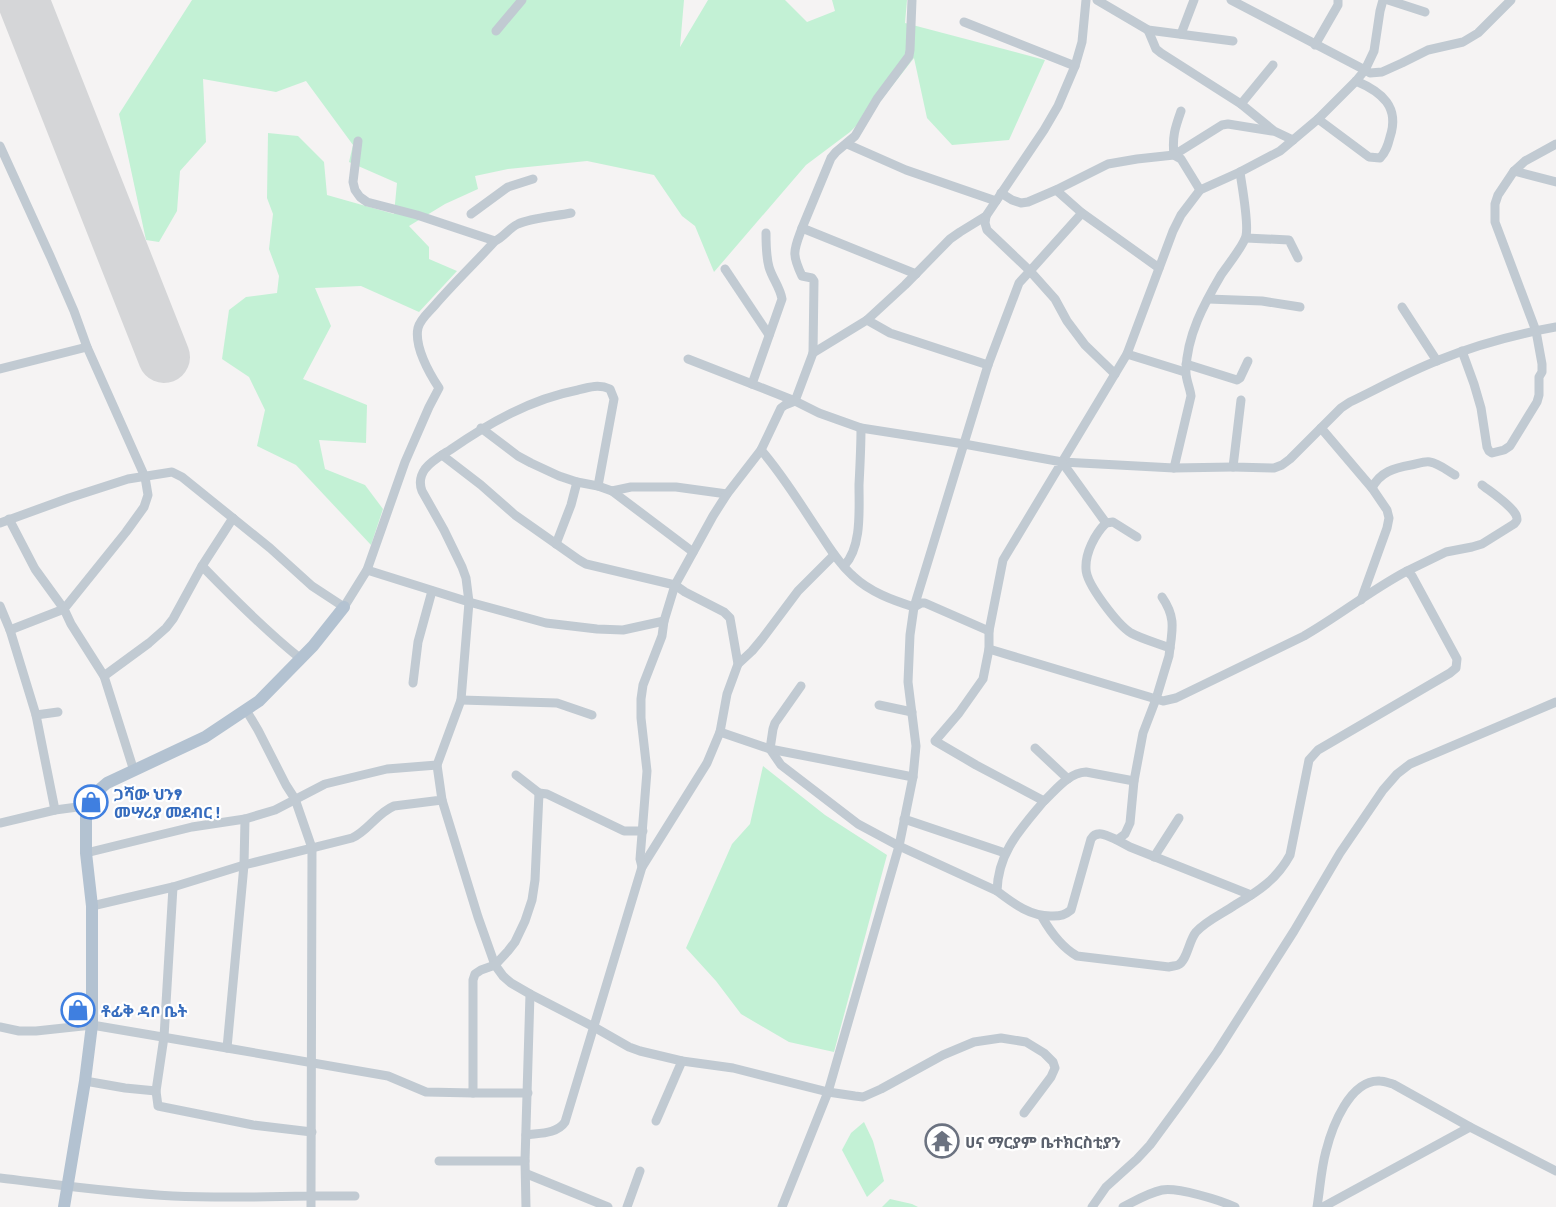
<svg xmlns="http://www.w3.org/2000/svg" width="1556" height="1207" font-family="'Exo 2','Noto Sans Ethiopic',sans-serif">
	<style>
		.green { fill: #c3f1d5 }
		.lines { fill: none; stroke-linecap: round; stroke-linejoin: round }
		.runway { stroke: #d5d6d8; stroke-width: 52 }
		.minor { stroke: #c1cad2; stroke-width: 9 }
		.major { stroke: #b3c2d1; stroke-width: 12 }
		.labels { text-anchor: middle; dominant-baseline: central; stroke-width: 4.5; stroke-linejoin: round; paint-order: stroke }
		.shop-label { font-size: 16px; font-weight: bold; fill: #366cbe; stroke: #fff; text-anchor: start }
		.worship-label { font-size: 16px; font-weight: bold; fill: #5b616d; stroke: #fff; text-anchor: start }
	</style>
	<rect width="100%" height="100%" fill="#f5f3f3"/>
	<g class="green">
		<path d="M 192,0 L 684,0 L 680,47 L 708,0 L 785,0 L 807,22 L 835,11 L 832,0 L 907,0 L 905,23 L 1045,60 L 1009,140 L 952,145 L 927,118 L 914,58 L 878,104 L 850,132 L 806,165 L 714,272 L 695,226 L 682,216 L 654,175 L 587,161 L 508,169 L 475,176 L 478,189 L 445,204 L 409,226 L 429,247 L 429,259 L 457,271 L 419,312 L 361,286 L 315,288 L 331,326 L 303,379 L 367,405 L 366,443 L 319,440 L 325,469 L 365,485 L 383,509 L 371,545 L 296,465 L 257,446 L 265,410 L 249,377 L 222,359 L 229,310 L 246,297 L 277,293 L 279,276 L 269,249 L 273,214 L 267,198 L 268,133 L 298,136 L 324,162 L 327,195 L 394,214 L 397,183 L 349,162 L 353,145 L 306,81 L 276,92 L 203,79 L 206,142 L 180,171 L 177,211 L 159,242 L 146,240 L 119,114 Z"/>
		<path d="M 763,766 L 825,815 L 887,855 L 834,1052 L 789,1042 L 741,1014 L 716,981 L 686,948 L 732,844 L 750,824 Z"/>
		<path d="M 864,1122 L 873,1141 L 884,1181 L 867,1197 L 842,1150 L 851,1133 Z"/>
		<path d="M 890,1199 L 912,1204 L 918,1207 L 882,1207 Z"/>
	</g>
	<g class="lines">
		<path class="runway" d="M 23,0 L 164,357"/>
		<g class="minor">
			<path d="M 1097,0 L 1148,30 L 1233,41"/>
			<path d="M 1231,0 L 1365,70 L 1370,73 L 1382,72 L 1402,63 L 1428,50 L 1463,42 L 1478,33 L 1511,0"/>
			<path d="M 1388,0 L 1425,12"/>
			<path d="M 964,22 L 1075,66"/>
			<path d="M 1148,30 L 1156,49 L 1161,53 L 1241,104 L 1274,131 L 1293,140"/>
			<path d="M 496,31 L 522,0"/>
			<path d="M 1181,34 L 1194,0"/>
			<path d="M 1315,45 L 1338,5 L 1338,0"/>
			<path d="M 1241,104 L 1273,65"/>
			<path d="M 1181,111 C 1175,128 1172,137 1174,155 L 1222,125 L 1228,124 L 1272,131"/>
			<path d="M 1318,119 L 1369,157 L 1380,158 C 1386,152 1388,145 1390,137 C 1400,107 1382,92 1356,81"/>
			<path d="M 358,141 L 353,182 L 355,190 L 360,197 L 367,202 L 417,215 L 495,241"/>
			<path d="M 847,144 L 906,170 L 996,201"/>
			<path d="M 0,146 L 51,258 L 74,311 L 87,347 L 145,477 L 148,495 L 144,507 L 126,532 L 64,609 L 71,624 L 104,676 L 134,771"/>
			<path d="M 1514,171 L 1556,182"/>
			<path d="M 1056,190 L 1082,213 L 1159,268"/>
			<path d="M 1001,193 L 1012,200 L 1021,203 L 1028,202 L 1056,190 L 1108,164 L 1137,159 L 1174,155 L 1181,159 L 1200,190"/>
			<path d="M 1082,213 L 1030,271 L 1055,299 L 1067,321 L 1085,345 L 1115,374"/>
			<path d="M 471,214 L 508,187 L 533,179"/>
			<path d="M 802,228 L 831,158 L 836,152 L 855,136 L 877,99 L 909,56 L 910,50 L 912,0"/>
			<path d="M 766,233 C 766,244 766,256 769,267 C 772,278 780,287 782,299 L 752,384 L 795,401 L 813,353 L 867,320"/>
			<path d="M 1246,238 L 1289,240 L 1298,258"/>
			<path d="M 725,269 L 769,335"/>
			<path d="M 1208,299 L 1262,301 L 1300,307"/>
			<path d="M 1402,307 L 1437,361"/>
			<path d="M 1462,351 L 1474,384 L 1481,408 L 1487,447 L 1489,451 L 1492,453 L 1504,450 L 1510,446 L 1537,402 L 1539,395 L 1539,377 L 1542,372 L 1542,364 L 1536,331 L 1495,222 L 1495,204 L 1498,195 L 1514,171 L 1525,161 L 1556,144"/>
			<path d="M 813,353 L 814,281 L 812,278 L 802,276 C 791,253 794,250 802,228 L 916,274"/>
			<path d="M 1127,354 L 1185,372"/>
			<path d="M 688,359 L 752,384"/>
			<path d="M 1186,364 L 1237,380 L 1240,378 L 1248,361"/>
			<path d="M 988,365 L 890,333 L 867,320 L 905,285 L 950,239 L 960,232 L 986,216 L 1044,130 L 1058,106 L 1075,66 L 1082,42 L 1086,0"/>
			<path d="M 0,369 L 87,347"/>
			<path d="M 1241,400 L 1233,467 L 1274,468 L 1282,465 L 1290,459 L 1341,408 L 1350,402 C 1379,388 1408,372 1439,360 C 1476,345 1517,334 1556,327"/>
			<path d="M 481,428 L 518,456 L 531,463 L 559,476 L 577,482 L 598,486 L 612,491 L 631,487 L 676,487 L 727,494"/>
			<path d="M 1321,428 L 1372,488 L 1387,510 L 1389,518 L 1387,528 L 1361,600"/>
			<path d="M 761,450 C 782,474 799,502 817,529 C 828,545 838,563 853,576 C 870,592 892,600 914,607 L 921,603 L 925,603 L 989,631"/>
			<path d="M 442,455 L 481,485 L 515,515 L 579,560 L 586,564 L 675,585 L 685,592 L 724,612 L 730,618 L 738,664 L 727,694 L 720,732 L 707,763 L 642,867 L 565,1122 C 557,1134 539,1133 526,1135"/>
			<path d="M 1233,467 L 1174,468 L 1062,462 L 1127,354 L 1173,231 L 1181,215 L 1200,190 L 1240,172 L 1280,151 L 1318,119 L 1356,81 L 1365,70 L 1374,51 L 1380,11 L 1383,0"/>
			<path d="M 1174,468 L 1191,396 C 1190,387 1185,378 1186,370 C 1187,335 1204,304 1221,275 C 1227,266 1244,245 1246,236 C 1249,223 1242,187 1240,172"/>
			<path d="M 1372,488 C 1380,472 1394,468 1411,465 C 1417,464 1424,461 1430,462 C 1438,463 1448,471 1455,475"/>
			<path d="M 612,491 L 693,552"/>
			<path d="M 9,519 L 35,569 L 64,609 L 10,630"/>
			<path d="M 0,523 L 69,498 L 128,479 L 172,472 L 182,477 L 270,548 L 312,586 L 344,607 L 367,570 L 405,462 L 429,407 L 439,388 C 429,373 414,346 418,328 C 420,319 429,312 435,305 C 454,283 475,263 495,241 C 504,237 509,228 518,224 C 530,218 557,216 571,213"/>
			<path d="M 1106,523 L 1113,522 L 1137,537"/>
			<path d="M 556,544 L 571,505 L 577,482"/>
			<path d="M 202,566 C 234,599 266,631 301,659"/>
			<path d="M 844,566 C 862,547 859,510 859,485 C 860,466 861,447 861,428"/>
			<path d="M 367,570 L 469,602 L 546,623 L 597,629 L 623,630 L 664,621"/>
			<path d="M 1407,571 L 1446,552 L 1472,547 L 1482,544 L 1514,524 C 1517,521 1518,520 1516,515 C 1511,505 1491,492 1482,485"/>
			<path d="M 1162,597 C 1175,616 1173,627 1170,648"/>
			<path d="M 0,606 L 10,630 L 36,715 L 55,810"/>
			<path d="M 989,649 L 1156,699 L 1169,656 L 1170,648 C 1157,643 1142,639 1131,633 C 1118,625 1086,584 1086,569 C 1085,553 1095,534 1106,523 L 1062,462"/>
			<path d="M 738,664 L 752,651 L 762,639 L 798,591 L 834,555"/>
			<path d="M 104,676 L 149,643 L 166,628 L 173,619 L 202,566 L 233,518"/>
			<path d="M 413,683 L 418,642 L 432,591"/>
			<path d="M 801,686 L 775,723 L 773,729 L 770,749 L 781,765 L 858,824 L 899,846 L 997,891"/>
			<path d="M 461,700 L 557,703 L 592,715"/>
			<path d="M 879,705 L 912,712"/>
			<path d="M 36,715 L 58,712"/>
			<path d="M 720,732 L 770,749 L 913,777"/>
			<path d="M 1035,748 L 1068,779"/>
			<path d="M 516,775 L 539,793"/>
			<path d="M 442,800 L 478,917 L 495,965 L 503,976 L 511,983 L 530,994 L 525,1161 L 526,1207"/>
			<path d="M 1044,801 C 1056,790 1068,773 1086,772 L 1134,781"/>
			<path d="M 904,819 L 1005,853"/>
			<path d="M 0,823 L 55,810 L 85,806"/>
			<path d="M 1117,840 L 1130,847 L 1251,895"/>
			<path d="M 86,853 L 192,827 L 245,819 L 275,810 L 325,784 L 387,769 L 437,765 L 461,700 L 469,602 L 466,578 L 462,567 L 444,530 L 422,491 C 419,483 420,476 425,469 C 431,461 442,455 450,450 C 489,423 531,399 578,390 C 589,387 599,384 610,389 L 614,399 L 598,486"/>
			<path d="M 1154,857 L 1179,818"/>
			<path d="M 642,867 L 640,859 L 647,771 L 641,718 L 641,699 L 643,685 L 662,636 L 664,621 L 675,585 L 713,516 L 727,494 L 761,450 L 781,408 L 785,405 L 795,401 L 819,413 L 861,428 L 964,444 L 1062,462 L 1003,560 L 989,631 L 989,649 L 983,679 L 959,713 L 935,741 L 976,765 L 1044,801 C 1020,830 998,852 997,891 C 1014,904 1031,917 1053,916 C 1061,916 1065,915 1071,910 L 1091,839 C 1097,829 1108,836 1117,840 L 1125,834 L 1130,823 L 1134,781 L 1143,733 L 1156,699 L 1163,701 L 1176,698 L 1304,636 C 1339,616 1371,590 1407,571 L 1412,576 L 1457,659 L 1456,668 L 1450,673 L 1318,750 L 1309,760 L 1290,855 C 1277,879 1259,891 1235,905 C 1222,914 1207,920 1196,932 C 1189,940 1187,961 1178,965 C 1176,966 1172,966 1169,967 L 1077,956 C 1063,948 1050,931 1042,917"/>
			<path d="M 173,887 L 164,1037 L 156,1091 L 158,1106 L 253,1125 L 312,1132"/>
			<path d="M 92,906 L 173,887 L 244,865 L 352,838 C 368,831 377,813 394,806 L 442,800 L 437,765"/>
			<path d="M 530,994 L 594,1027 L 629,1047 L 640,1051 L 682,1061 L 733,1068 L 828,1092 L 855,1096 L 863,1097 L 881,1089 L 943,1055 L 974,1042 L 1001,1038 L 1026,1042 L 1044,1053 L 1053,1062 L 1055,1068 L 1051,1077 L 1024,1113"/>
			<path d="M 0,1027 L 19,1031 L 36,1031 L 92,1025 L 227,1048 L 244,865 L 245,819"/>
			<path d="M 227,1048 L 388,1076 L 426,1092 L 473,1093 L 473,980 L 475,974 L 481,970 L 495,965 L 508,951 L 515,942 L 525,921 L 532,900 L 535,880 L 539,793 L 547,794 L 624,831 L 643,831"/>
			<path d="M 85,1081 L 125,1088 L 156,1091"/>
			<path d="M 473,1093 L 528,1093"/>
			<path d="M 656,1121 L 682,1061"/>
			<path d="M 439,1161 L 525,1161"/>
			<path d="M 527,1174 L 608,1207"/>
			<path d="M 0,1178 C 58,1185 115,1193 173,1196 C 219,1198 265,1197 311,1196 L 312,848 L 295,799 L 286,785 L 258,730 L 246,710"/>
			<path d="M 311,1207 L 311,1196 L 355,1196"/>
			<path d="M 627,1207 L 640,1171"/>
			<path d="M 782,1207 L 828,1092 L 899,846 L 913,777 L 916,746 L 908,682 L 910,635 L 914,607 L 988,365 L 1019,283 L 1030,271 L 987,230 L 985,223 L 986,216"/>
			<path d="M 1092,1207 L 1106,1187 L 1137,1159 L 1150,1145 L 1183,1100 L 1217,1052 L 1294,931 L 1340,853 L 1383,790 L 1397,774 L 1410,764 L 1556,702"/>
			<path d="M 1123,1207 C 1135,1201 1148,1193 1162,1190 C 1177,1187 1220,1200 1235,1207"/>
			<path d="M 1317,1207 C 1320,1189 1321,1169 1326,1151 C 1332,1127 1350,1079 1380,1081 C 1384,1081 1389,1083 1393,1084 L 1470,1127 L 1556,1171"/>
			<path d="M 1323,1207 L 1470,1127"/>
		</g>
		<path class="major" d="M 64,1207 L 85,1081 L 92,1025 L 92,906 L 86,853 L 86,801 L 107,783 L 205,737 L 259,701 L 313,646 L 344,607"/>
	</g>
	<defs>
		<symbol id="shop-ring" viewBox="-11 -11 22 22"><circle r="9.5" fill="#fff" stroke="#3f7fe0" stroke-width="1.5"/><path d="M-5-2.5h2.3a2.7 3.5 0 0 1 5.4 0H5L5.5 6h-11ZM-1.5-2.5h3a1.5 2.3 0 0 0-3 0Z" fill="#3f7fe0"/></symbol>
		<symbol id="temple-ring" viewBox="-11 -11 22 22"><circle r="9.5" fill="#fff" stroke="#6b7280" stroke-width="1.5"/><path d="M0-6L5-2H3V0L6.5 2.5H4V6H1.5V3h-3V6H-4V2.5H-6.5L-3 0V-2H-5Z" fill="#6b7280"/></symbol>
	</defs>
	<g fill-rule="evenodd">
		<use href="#shop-ring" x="72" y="783" width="38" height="38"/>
		<use href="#shop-ring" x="59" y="991" width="38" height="38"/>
		<use href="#temple-ring" x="923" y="1122" width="38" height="38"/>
	</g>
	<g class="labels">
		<g class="shop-label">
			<text x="114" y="793">ጋሻው ህንፃ<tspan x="114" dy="18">መሣሪያ መደብር !</tspan></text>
			<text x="101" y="1010">ቶፊቅ ዳቦ ቤት</text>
		</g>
		<g class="worship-label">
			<text x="965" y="1141">ሀና ማርያም ቤተክርስቲያን</text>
		</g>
	</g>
</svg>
